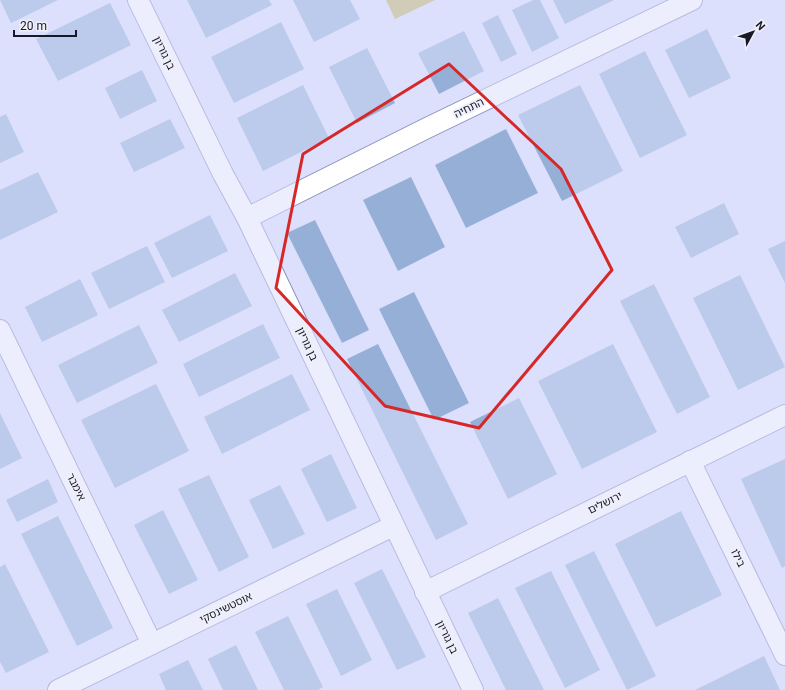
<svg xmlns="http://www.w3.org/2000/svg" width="785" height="690" font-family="Roboto,'Noto Sans Hebrew',sans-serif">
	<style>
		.green { fill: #c1b365 }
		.building { fill: #96afd7 }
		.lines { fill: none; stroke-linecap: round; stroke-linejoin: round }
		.minor-casing { stroke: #8b90bb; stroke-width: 22 }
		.minor { stroke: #fff; stroke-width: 20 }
		.marked { fill: none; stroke: #d62828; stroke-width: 3; stroke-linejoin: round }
		.labels { text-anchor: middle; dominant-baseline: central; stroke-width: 4; stroke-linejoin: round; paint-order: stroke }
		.street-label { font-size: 11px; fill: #171828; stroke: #eeeff8 }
	</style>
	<rect width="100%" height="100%" fill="#dde0fc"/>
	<path class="green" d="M 386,0 L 435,0 L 395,19 Z"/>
	<g class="building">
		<path d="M 0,0 L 58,0 L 11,23 Z"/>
		<path d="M 187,0 L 269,0 L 272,5 L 206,38 Z"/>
		<path d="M 293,0 L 350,0 L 360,19 L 314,42 Z"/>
		<path d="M 533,0 L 540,0 L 559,38 L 532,52 L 512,10 Z"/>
		<path d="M 553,0 L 614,0 L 565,24 Z"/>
		<path d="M 110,3 L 131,45 L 58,81 L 36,39 Z"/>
		<path d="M 498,15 L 517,54 L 501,62 L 482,23 Z"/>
		<path d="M 281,22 L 304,69 L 234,103 L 211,57 Z"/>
		<path d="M 707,29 L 731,78 L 689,98 L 665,50 Z"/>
		<path d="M 464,31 L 484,71 L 439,94 L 418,53 Z"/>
		<path d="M 367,48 L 395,103 L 357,123 L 329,67 Z"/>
		<path d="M 645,51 L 687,135 L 640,158 L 599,74 Z"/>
		<path d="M 142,70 L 157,101 L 120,119 L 105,88 Z"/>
		<path d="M 303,85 L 329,138 L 263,171 L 237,118 Z"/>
		<path d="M 580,85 L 623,171 L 562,201 L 518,115 Z"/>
		<path d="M 6,114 L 24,152 L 0,163 L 0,117 Z"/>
		<path d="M 170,119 L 185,148 L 134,172 L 120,143 Z"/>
		<path d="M 506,129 L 538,193 L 466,228 L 435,165 Z"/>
		<path d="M 38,172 L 58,212 L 0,240 L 0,190 Z"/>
		<path d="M 411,177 L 445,247 L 398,271 L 363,200 Z"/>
		<path d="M 724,203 L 739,234 L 691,258 L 675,227 Z"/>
		<path d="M 210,215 L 228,251 L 172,278 L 154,243 Z"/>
		<path d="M 315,220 L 369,330 L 342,343 L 287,233 Z"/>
		<path d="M 785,241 L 785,283 L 768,249 Z"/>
		<path d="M 147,246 L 165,282 L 109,309 L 91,273 Z"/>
		<path d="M 235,273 L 252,306 L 179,342 L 162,310 Z"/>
		<path d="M 740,275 L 785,367 L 738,390 L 693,298 Z"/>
		<path d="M 80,279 L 98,315 L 42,342 L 25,307 Z"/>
		<path d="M 654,284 L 710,397 L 677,414 L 620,301 Z"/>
		<path d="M 414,292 L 469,403 L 434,420 L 379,309 Z"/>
		<path d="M 263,324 L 280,358 L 199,397 L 183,364 Z"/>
		<path d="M 139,325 L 158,363 L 77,403 L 58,365 Z"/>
		<path d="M 378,344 L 468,524 L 436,540 L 347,359 Z"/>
		<path d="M 613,344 L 657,432 L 582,469 L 538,381 Z"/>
		<path d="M 292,374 L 310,410 L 222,454 L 204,417 Z"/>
		<path d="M 156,384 L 189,451 L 115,488 L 81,420 Z"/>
		<path d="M 519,398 L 557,474 L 508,499 L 470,422 Z"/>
		<path d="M 0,413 L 22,458 L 0,469 Z"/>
		<path d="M 331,454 L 357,508 L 327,522 L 301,469 Z"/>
		<path d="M 785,459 L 785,566 L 782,568 L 741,479 Z"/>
		<path d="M 209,475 L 249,557 L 219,572 L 178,489 Z"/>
		<path d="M 48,479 L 58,502 L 17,522 L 6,500 Z"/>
		<path d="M 280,485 L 305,534 L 273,549 L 249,500 Z"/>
		<path d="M 163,510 L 198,580 L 169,594 L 134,525 Z"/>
		<path d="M 681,511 L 722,595 L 656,627 L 615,544 Z"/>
		<path d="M 58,516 L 113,628 L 77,646 L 21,534 Z"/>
		<path d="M 594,551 L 656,676 L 627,690 L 565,565 Z"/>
		<path d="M 5,564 L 49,652 L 6,673 L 0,662 L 0,567 Z"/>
		<path d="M 382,569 L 426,657 L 397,670 L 354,583 Z"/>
		<path d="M 551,571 L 600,670 L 565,688 L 515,588 Z"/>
		<path d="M 337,589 L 372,660 L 341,676 L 306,604 Z"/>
		<path d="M 498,598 L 544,690 L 506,690 L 468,613 Z"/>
		<path d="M 288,616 L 323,687 L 318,690 L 284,690 L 255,632 Z"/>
		<path d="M 236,645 L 258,690 L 223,690 L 208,659 Z"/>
		<path d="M 764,656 L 780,690 L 695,690 Z"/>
		<path d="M 188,660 L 203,690 L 166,690 L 159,674 Z"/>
	</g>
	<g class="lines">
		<defs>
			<g id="minor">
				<path d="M 138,0 L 223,174 L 247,218 L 473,690"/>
				<path d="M 247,218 L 427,128 L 692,0"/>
				<path d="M 0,330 L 152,644"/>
				<path d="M 690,461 L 785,655"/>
				<path d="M 425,592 L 785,415"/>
				<path d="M 58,690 L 393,526"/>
			</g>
		</defs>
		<use href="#minor" class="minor-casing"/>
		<use href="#minor" class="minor"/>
	</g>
	<path d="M0 0H785V690H0ZM 449,64 L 561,169 L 612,270 L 479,428 L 385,406 L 276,288 L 303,154 Z" fill="#dde0fc" fill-opacity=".55" fill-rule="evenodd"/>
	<path class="marked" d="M 449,64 L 561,169 L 612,270 L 479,428 L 385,406 L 276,288 L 303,154 Z"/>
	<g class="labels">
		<g class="street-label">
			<text transform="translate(164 53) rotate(64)">בן גוריון</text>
			<text transform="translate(469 108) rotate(-26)">התחיה</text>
			<text transform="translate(307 344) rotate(65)">בן גוריון</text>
			<text transform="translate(76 487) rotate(64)">אימבר</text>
			<text transform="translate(605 503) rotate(-26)">ירושלים</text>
			<text transform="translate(738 558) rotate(64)">בילו</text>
			<text transform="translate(226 608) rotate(-26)">אוסטשינסקי</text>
			<text transform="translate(447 637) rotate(64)">בן גוריון</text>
		</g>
	</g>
	<g transform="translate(753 32) rotate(49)" stroke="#eeeff8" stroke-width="3" paint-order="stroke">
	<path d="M0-3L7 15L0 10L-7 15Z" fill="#171828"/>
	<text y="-6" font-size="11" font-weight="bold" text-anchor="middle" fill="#171828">N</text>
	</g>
	<path d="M14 30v6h62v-6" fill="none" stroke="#171828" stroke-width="2"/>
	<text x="20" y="30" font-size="12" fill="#171828" stroke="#eeeff8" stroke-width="3" paint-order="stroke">20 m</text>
</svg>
